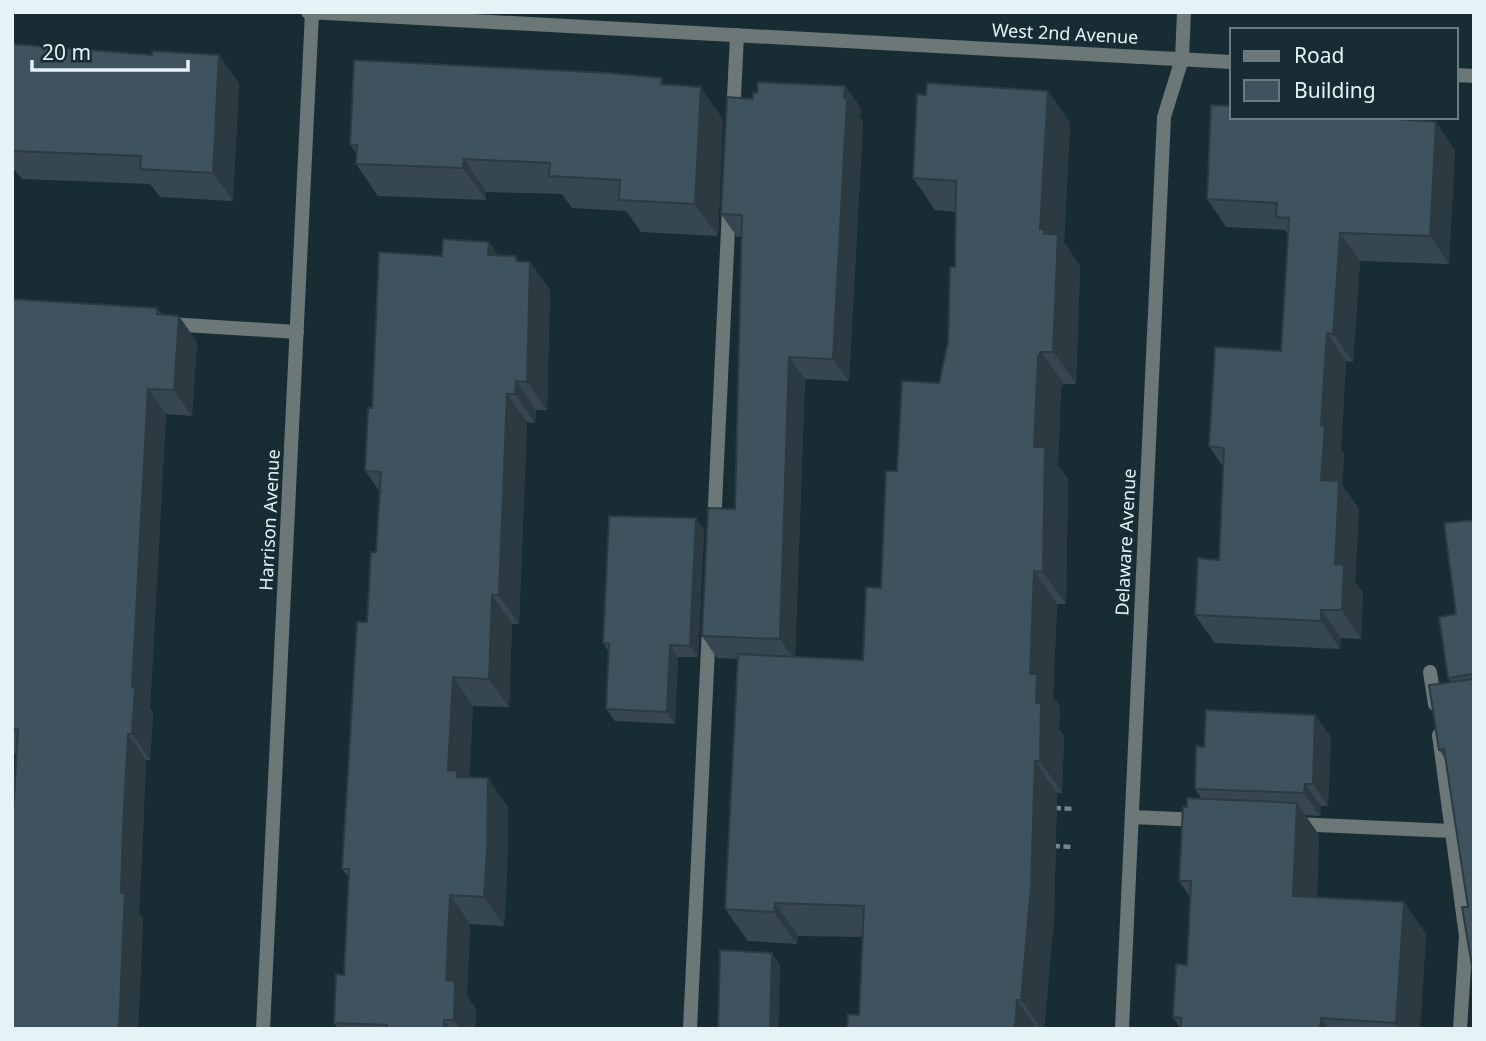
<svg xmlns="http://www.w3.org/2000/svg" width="1486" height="1041" font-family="'Noto Sans',sans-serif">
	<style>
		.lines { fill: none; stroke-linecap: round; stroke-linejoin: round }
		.path { stroke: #74868b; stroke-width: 4.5; stroke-dasharray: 7 3.5; stroke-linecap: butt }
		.lane { stroke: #6c7777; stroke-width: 14 }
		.street { stroke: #6c7777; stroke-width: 14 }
		.wall { fill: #364751 }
		.shaded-wall { fill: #2c3a42 }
		.building { fill: #3f535e; stroke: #2c3a42; stroke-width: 2 }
		.labels { text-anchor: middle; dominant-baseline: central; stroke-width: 7; stroke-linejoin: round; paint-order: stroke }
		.street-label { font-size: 18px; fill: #e5f2f6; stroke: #172d33 }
	</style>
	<rect width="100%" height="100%" fill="#172d33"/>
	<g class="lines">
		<g class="path">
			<path d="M 1054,808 L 1074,809"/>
			<path d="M 1053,846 L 1072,847"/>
		</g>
		<g class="lane">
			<path d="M 1182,59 L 1184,12"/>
			<path d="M 733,117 L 737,35"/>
			<path d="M 169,324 L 297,332"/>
			<path d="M 714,526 L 729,208"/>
			<path d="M 1430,672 L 1435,704"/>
			<path d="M 1439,735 L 1466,936 L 1460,1029"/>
			<path d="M 1132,817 L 1200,820"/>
			<path d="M 1294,824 L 1452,831"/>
			<path d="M 690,1029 L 709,627"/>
		</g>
		<g class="street">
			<path d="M 308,12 L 1232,62"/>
			<path d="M 1456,75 L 1474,76"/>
			<path d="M 263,1029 L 312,12"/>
			<path d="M 1122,1029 L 1164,117 L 1182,59"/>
		</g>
	</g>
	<g class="wall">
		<path d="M 12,44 L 239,83 L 233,201 L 160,197 L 150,184 L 22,179 L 12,167 Z"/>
		<path d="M 666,85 L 723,119 L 718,236 L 641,232 L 626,211 L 572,208 L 562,194 L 486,192 L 486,200 L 378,196 L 356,164 L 357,154 L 350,145 Z"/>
		<path d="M 1048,91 L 1070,123 L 1064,242 L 1080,266 L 1076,384 L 1064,384 L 1061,389 L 1058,465 L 1068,479 L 1066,604 L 1057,604 L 1053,697 L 1060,707 L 1059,729 L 1064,736 L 1062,793 L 1057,793 L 1054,919 L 1044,1029 L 847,1029 L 859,1015 L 862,937 L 798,936 L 797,944 L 748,941 L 725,909 L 738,659 L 717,658 L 702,636 L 735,509 L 742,237 L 737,237 L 721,214 L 753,99 L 757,93 L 861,108 L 860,117 L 863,121 L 849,381 L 805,379 L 795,657 L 863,660 L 881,588 L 897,471 L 939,383 L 948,342 L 955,267 L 956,212 L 935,210 L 913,178 L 926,95 Z"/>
		<path d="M 1455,150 L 1449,264 L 1360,261 L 1353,362 L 1346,361 L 1341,449 L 1344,454 L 1342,485 L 1359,509 L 1355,582 L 1363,593 L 1361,639 L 1341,638 L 1340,649 L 1215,643 L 1195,615 L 1219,560 L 1223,467 L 1209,446 L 1281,351 L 1288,234 L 1285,230 L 1226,227 L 1207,199 Z"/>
		<path d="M 498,255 L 519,261 L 530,262 L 550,290 L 547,410 L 536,410 L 535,423 L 527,422 L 519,624 L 512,624 L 509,707 L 473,706 L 469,777 L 508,807 L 507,878 L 504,926 L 470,924 L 467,996 L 476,1009 L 475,1029 L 338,1029 L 334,1023 L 344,975 L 349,878 L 342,869 L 367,622 L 376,552 L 380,492 L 365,471 L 372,408 L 442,256 Z"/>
		<path d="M 12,299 L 157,308 L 162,315 L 197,342 L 192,416 L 166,414 L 150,708 L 153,713 L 150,760 L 146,760 L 142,854 L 139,914 L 143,919 L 138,1029 L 12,1029 L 13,817 L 17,754 L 12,754 Z"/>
		<path d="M 1474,520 L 1474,978 L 1468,907 L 1446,760 L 1439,750 L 1451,682 L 1448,678 L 1456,614 Z"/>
		<path d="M 704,530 L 698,657 L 678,657 L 675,724 L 615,721 L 606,709 L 609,652 L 603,643 Z"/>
		<path d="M 1331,737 L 1328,806 L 1321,806 L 1320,816 L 1305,815 L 1319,835 L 1317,897 L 1404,902 L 1426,934 L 1420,1029 L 1181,1029 L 1173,1017 L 1187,965 L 1190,897 L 1179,881 L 1187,807 L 1202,799 L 1195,789 L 1204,747 Z"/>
	</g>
	<g class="shaded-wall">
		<path d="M 219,55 L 239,83 L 233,201 L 213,173 Z"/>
		<path d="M 845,86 L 861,108 L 860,117 L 863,121 L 849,381 L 833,359 Z"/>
		<path d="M 701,87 L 723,119 L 718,236 L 695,204 Z"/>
		<path d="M 1048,91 L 1070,123 L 1064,242 L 1080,266 L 1076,384 L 1053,352 L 1040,229 Z"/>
		<path d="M 1436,122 L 1455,150 L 1449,264 L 1430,236 Z"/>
		<path d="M 464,159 L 486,192 L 486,200 L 463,168 Z"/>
		<path d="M 1340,233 L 1360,261 L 1353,362 L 1333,334 Z"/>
		<path d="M 489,242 L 509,271 L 488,255 Z"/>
		<path d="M 516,256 L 530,277 L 530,262 L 550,290 L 547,410 L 527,382 Z"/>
		<path d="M 179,316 L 197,342 L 192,416 L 174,390 Z"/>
		<path d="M 1327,333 L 1346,361 L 1341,449 L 1344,454 L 1342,485 L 1359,509 L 1355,582 L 1363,593 L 1361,639 L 1342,610 L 1321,480 L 1321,425 Z"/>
		<path d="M 1041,352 L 1064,384 L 1061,389 L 1058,465 L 1068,479 L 1066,604 L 1043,572 L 1034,447 L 1038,357 Z"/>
		<path d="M 789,357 L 805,379 L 795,661 L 780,639 Z"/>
		<path d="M 516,381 L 536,410 L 535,423 L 515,394 Z"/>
		<path d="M 148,389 L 166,414 L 150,708 L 153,713 L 150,760 L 132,734 L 132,687 Z"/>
		<path d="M 507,394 L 527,422 L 519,624 L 499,595 Z"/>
		<path d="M 696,518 L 704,530 L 698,657 L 690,646 Z"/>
		<path d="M 1034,571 L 1057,604 L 1053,697 L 1060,707 L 1059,729 L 1064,736 L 1062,793 L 1040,761 L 1036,703 L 1030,674 Z"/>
		<path d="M 492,595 L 512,624 L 509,707 L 489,679 Z"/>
		<path d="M 1321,610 L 1341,638 L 1340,649 L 1321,621 Z"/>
		<path d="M 670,645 L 678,657 L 675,724 L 667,712 Z"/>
		<path d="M 453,677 L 473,706 L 469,787 L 448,770 Z"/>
		<path d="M 1315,715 L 1331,737 L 1328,806 L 1313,784 Z"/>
		<path d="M 128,734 L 146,760 L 139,914 L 143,919 L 138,1029 L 119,1029 L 121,893 Z"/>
		<path d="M 1035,761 L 1057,793 L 1054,919 L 1044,1029 L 1041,1029 L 1021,1000 Z"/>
		<path d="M 488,778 L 508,807 L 507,878 L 504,926 L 484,897 Z"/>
		<path d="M 1305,784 L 1321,806 L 1320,816 L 1304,793 Z"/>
		<path d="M 1297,803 L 1319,835 L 1316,927 L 1293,896 Z"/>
		<path d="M 450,895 L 470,924 L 467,996 L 476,1009 L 475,1029 L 460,1029 L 454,1020 L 446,980 Z"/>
		<path d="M 1404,902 L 1426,934 L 1420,1029 L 1400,1029 L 1396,1023 Z"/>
		<path d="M 775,903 L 798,936 L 797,944 L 774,912 Z"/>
		<path d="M 772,953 L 780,965 L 779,1029 L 770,1029 Z"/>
		<path d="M 1017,1000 L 1037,1029 L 1015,1029 Z"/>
		<path d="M 1321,1018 L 1329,1029 L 1320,1029 Z"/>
		<path d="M 444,1020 L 450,1029 L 444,1029 Z"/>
	</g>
	<g class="building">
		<path d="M 12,44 L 152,55 L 152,51 L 219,55 L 213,173 L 140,169 L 141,156 L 12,151 Z"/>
		<path d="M 354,60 L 610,73 L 662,78 L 661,84 L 701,87 L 695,204 L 619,200 L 620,180 L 549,176 L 550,163 L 464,159 L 463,168 L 356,164 L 357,145 L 350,145 Z"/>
		<path d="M 758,82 L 845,86 L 844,98 L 847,99 L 833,359 L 789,357 L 780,639 L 702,636 L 708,508 L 735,509 L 742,215 L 721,214 L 727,97 L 753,99 L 753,93 L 757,93 Z"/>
		<path d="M 927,83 L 1048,91 L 1040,229 L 1044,229 L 1044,234 L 1058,234 L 1053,352 L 1041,352 L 1038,357 L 1034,447 L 1045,447 L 1043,572 L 1034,571 L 1030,674 L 1037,674 L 1036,703 L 1041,703 L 1040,761 L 1035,761 L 1031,887 L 1021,1000 L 1017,1000 L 1015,1029 L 847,1029 L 848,1014 L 859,1015 L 864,906 L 775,903 L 774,912 L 725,909 L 738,654 L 863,660 L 866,587 L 881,588 L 886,471 L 897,471 L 902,381 L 939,383 L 948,342 L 950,267 L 955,267 L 956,181 L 913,178 L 917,94 L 926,95 Z"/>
		<path d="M 1211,105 L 1232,106 L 1232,117 L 1373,117 L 1436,122 L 1430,236 L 1340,233 L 1333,334 L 1327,333 L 1321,425 L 1325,426 L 1321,480 L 1339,481 L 1335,564 L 1344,565 L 1342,610 L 1321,610 L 1321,621 L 1195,615 L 1198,558 L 1219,560 L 1224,448 L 1209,446 L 1215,347 L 1281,351 L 1289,218 L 1276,217 L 1277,203 L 1207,199 Z"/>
		<path d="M 443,239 L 489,242 L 488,255 L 516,256 L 516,261 L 530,262 L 527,382 L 516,381 L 515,394 L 507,394 L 499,595 L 492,595 L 489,679 L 453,677 L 448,770 L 457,771 L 457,777 L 488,778 L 487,849 L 484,897 L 450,895 L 446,980 L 455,981 L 454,1020 L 444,1020 L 444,1029 L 387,1029 L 387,1025 L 334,1023 L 336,974 L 344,975 L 349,869 L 342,869 L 357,622 L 367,622 L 371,552 L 376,552 L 381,472 L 365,471 L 368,408 L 372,408 L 379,252 L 442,256 Z"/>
		<path d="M 12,299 L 157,308 L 157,314 L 179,316 L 174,390 L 148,389 L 132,687 L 135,687 L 132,734 L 128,734 L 123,828 L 121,893 L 125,893 L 119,1029 L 12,1029 L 12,817 L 13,817 L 18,729 L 12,729 Z"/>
		<path d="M 609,516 L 696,518 L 690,646 L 670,645 L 667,712 L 606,709 L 609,644 L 603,643 Z"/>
		<path d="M 1474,520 L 1474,674 L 1448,678 L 1439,617 L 1456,614 L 1444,523 Z"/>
		<path d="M 1474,679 L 1474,978 L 1462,907 L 1468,907 L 1444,749 L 1439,750 L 1429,685 Z"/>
		<path d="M 1206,710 L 1315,715 L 1313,784 L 1305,784 L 1304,793 L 1195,789 L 1196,746 L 1204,747 Z"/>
		<path d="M 1187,798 L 1297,803 L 1293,896 L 1404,902 L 1396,1023 L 1321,1018 L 1320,1029 L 1181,1029 L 1181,1018 L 1173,1017 L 1176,964 L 1187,965 L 1191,881 L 1179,881 L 1183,807 L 1187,807 Z"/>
		<path d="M 720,950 L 772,953 L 770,1029 L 718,1029 Z"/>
	</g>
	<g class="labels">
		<g class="street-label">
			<text transform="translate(1065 33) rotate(3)">West 2nd Avenue</text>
			<text transform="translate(269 520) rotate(-87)">Harrison Avenue</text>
			<text transform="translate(1125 542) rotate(-87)">Delaware Avenue</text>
		</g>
	</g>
	<rect width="1486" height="1041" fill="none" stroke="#e5f2f6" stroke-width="28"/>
	<rect x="1230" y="28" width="228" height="91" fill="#172d33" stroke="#697c81" stroke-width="2"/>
	<rect x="1244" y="51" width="35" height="10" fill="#6c7777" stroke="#697c81" stroke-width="2"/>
	<text x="1294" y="63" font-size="21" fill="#e5f2f6">Road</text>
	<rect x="1244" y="80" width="35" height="21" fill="#3f535e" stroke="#697c81" stroke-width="2"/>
	<text x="1294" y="98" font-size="21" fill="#e5f2f6">Building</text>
	<path d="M32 60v10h156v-10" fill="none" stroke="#e5f2f6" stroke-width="3.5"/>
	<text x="42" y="60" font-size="21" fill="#e5f2f6" stroke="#172d33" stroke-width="5" paint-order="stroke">20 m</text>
</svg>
